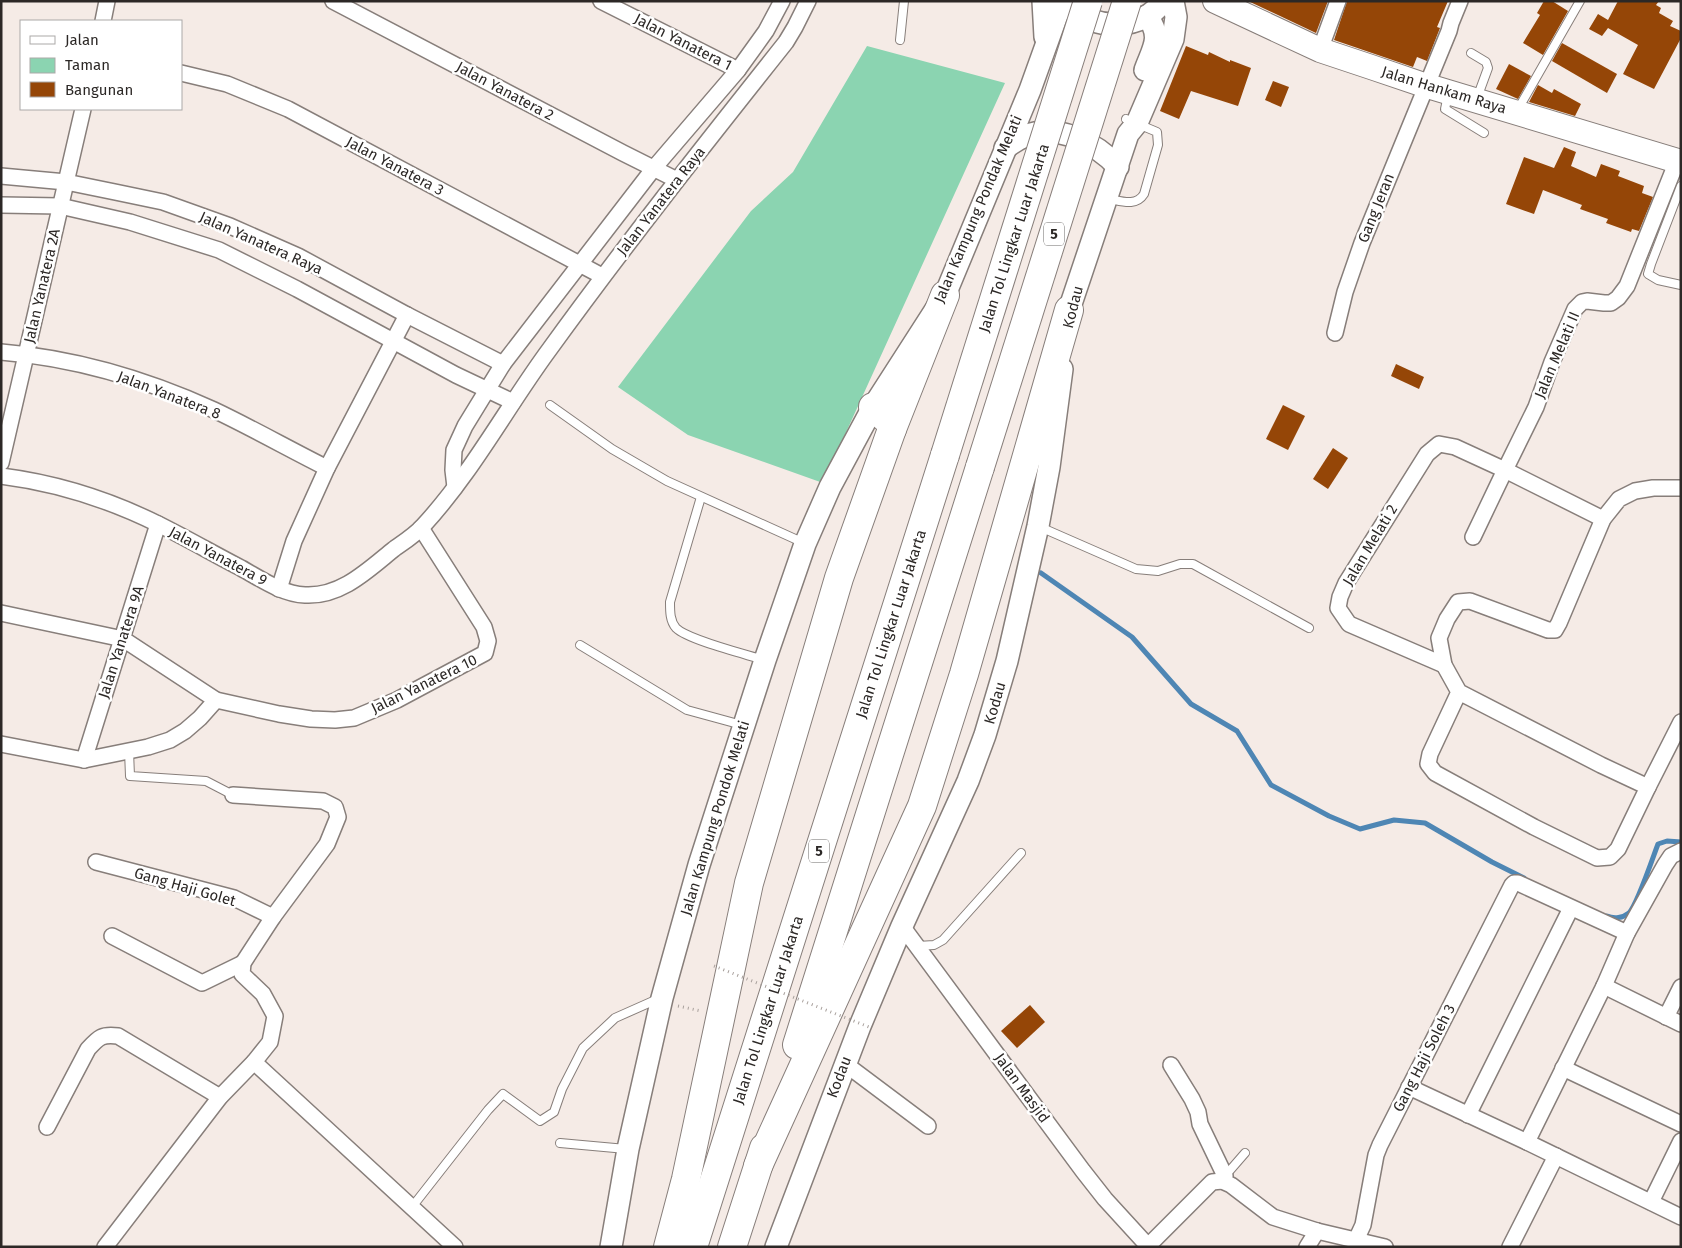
<svg xmlns="http://www.w3.org/2000/svg" width="1682" height="1248" font-family="'Fira Sans',sans-serif">
	<style>
		.green { fill: #8bd4b1 }
		.lines { fill: none; stroke-linecap: round; stroke-linejoin: round }
		.stream { stroke: #4e86b4; stroke-width: 5 }
		.building { fill: #954607 }
		.lane-casing { stroke: #877e7a; stroke-width: 10 }
		.street-casing { stroke: #877e7a; stroke-width: 18 }
		.secondary-casing { stroke: #877e7a; stroke-width: 24 }
		.primary-casing { stroke: #877e7a; stroke-width: 26 }
		.highway-casing { stroke: #877e7a; stroke-width: 30 }
		.path { stroke: #a8a09c; stroke-width: 3; stroke-dasharray: 1 4; stroke-linecap: butt }
		.lane { stroke: #fff; stroke-width: 8 }
		.street { stroke: #fff; stroke-width: 15 }
		.secondary { stroke: #fff; stroke-width: 21 }
		.primary { stroke: #fff; stroke-width: 24 }
		.highway { stroke: #fff; stroke-width: 28 }
		.highway-bridge-casing { stroke: #877e7a; stroke-width: 30; stroke-linecap: butt }
		.path-bridge { stroke: #a8a09c; stroke-width: 3; stroke-dasharray: 1 4; stroke-linecap: butt }
		.highway-bridge { stroke: #fff; stroke-width: 28 }
		.labels { text-anchor: middle; dominant-baseline: central; stroke-width: 5; stroke-linejoin: round; paint-order: stroke }
		.shield { fill: #fff; stroke: #6b6867; stroke-width: 1 }
		.shield-label { font-size: 14px; font-weight: bold; fill: #2c2826 }
		.street-label { font-size: 15px; fill: #2c2826; stroke: #fff }
	</style>
	<rect width="100%" height="100%" fill="#f5ebe6"/>
	<path class="green" d="M 867,46 L 1005,83 L 823,483 L 688,435 L 618,387 L 751,211 L 793,172 Z"/>
	<g class="lines">
		<g class="stream">
			<path d="M 1041,573 L 1132,637 L 1191,704 L 1237,731 L 1271,785 L 1329,816 L 1360,829 L 1394,820 L 1425,823 L 1492,862 L 1524,878"/>
			<path d="M 1607,916 C 1614,919 1623,918 1629,913 C 1637,905 1653,857 1658,844 L 1667,841 L 1681,842"/>
		</g>
	</g>
	<g class="building">
		<path d="M 1248,1 L 1328,1 L 1316,33 Z"/>
		<path d="M 1347,1 L 1448,1 L 1437,27 L 1440,28 L 1427,61 L 1417,57 L 1413,67 L 1334,40 Z"/>
		<path d="M 1544,1 L 1552,1 L 1568,11 L 1543,55 L 1523,43 L 1540,15 L 1537,13 Z"/>
		<path d="M 1618,1 L 1659,1 L 1656,5 L 1661,8 L 1659,13 L 1673,21 L 1670,26 L 1681,31 L 1681,38 L 1654,89 L 1623,74 L 1638,45 L 1608,28 L 1602,36 L 1589,29 L 1598,14 L 1608,20 Z"/>
		<path d="M 1562,43 L 1617,74 L 1607,93 L 1552,61 Z"/>
		<path d="M 1186,46 L 1208,55 L 1209,52 L 1230,62 L 1230,60 L 1251,68 L 1238,106 L 1191,91 L 1179,119 L 1160,111 Z"/>
		<path d="M 1509,64 L 1531,76 L 1518,99 L 1496,89 Z"/>
		<path d="M 1273,81 L 1289,87 L 1281,107 L 1265,100 Z"/>
		<path d="M 1538,85 L 1552,93 L 1554,89 L 1581,104 L 1575,116 L 1529,102 Z"/>
		<path d="M 1564,147 L 1576,152 L 1571,166 L 1596,177 L 1601,164 L 1620,171 L 1618,176 L 1644,186 L 1642,193 L 1653,197 L 1639,231 L 1632,229 L 1631,232 L 1606,223 L 1608,219 L 1580,209 L 1582,205 L 1543,190 L 1534,214 L 1506,204 L 1524,157 L 1554,168 Z"/>
		<path d="M 1396,364 L 1424,377 L 1419,389 L 1391,376 Z"/>
		<path d="M 1283,405 L 1305,416 L 1288,450 L 1266,439 Z"/>
		<path d="M 1333,448 L 1348,458 L 1328,489 L 1313,479 Z"/>
		<path d="M 1030,1005 L 1045,1022 L 1017,1048 L 1001,1031 Z"/>
	</g>
	<g class="lines">
		<defs>
			<g id="lane">
				<path d="M 900,40 L 904,1"/>
				<path d="M 1471,53 L 1486,62 L 1488,68 L 1477,98"/>
				<path d="M 1448,95 L 1445,109 L 1484,133"/>
				<path d="M 1517,111 L 1580,1"/>
				<path d="M 1681,186 L 1651,264 L 1648,274 L 1658,280 L 1681,285"/>
				<path d="M 1109,199 C 1121,201 1136,207 1144,194 L 1158,145 L 1157,132 L 1126,119"/>
				<path d="M 550,405 L 612,449 L 667,481 L 804,543"/>
				<path d="M 701,497 L 670,602 C 670,612 670,621 676,628 C 688,640 745,654 764,660"/>
				<path d="M 1040,527 L 1136,569 L 1158,571 L 1180,564 L 1193,564 L 1309,628"/>
				<path d="M 580,645 L 687,710 L 742,725"/>
				<path d="M 129,751 L 130,776 L 206,781 L 233,795"/>
				<path d="M 918,946 L 934,945 L 943,940 L 1021,853"/>
				<path d="M 560,1143 L 626,1149"/>
				<path d="M 1225,1176 L 1245,1153"/>
				<path d="M 412,1207 L 488,1110 L 503,1094 L 540,1121 L 554,1112 L 562,1089 L 583,1048 L 615,1018 L 660,998"/>
			</g>
			<g id="street">
				<path d="M 333,1 L 623,153 L 677,180"/>
				<path d="M 601,1 L 738,70"/>
				<path d="M 103,21 L 107,1"/>
				<path d="M 1320,50 L 1338,1"/>
				<path d="M 181,73 L 227,84 L 288,109 L 602,276"/>
				<path d="M 1,176 L 66,182 L 115,192 L 163,202 L 230,226 L 298,256 L 407,315 L 503,364"/>
				<path d="M 1,205 L 60,206 L 130,222 L 219,250 L 297,289 L 456,375 L 513,402"/>
				<path d="M 1335,333 L 1345,292 L 1362,243 L 1449,31 L 1451,23 L 1460,1"/>
				<path d="M 1,352 C 74,358 148,380 214,410 C 252,428 289,449 327,468"/>
				<path d="M 1,463 L 83,109"/>
				<path d="M 1,476 C 56,483 110,500 160,525 C 188,539 214,554 241,568 C 261,579 282,594 305,595 C 341,597 368,570 394,549 C 404,542 415,535 423,526 C 472,473 507,407 549,350 C 625,245 705,144 786,42 L 795,27 L 808,1"/>
				<path d="M 455,487 L 453,470 L 454,450 L 465,426 L 503,364 L 654,168 L 738,70 L 766,31 L 782,1"/>
				<path d="M 1473,537 L 1505,470 L 1603,519"/>
				<path d="M 279,589 L 294,541 L 327,468 L 407,315"/>
				<path d="M 1,613 L 123,639 L 216,700 L 279,714 L 311,719 L 335,720 L 354,718 L 397,700 L 485,653 L 488,641 L 484,627 L 421,528"/>
				<path d="M 1444,665 L 1349,624 L 1338,608 L 1340,597 L 1346,583 L 1427,454 L 1439,444 L 1455,447 L 1505,470 L 1536,407 L 1552,362 L 1575,309 L 1582,302 L 1587,301 L 1604,303 L 1611,303 L 1618,298 L 1627,286 L 1677,161"/>
				<path d="M 1459,692 L 1430,754 L 1428,764 L 1435,773 L 1534,827 L 1597,858 L 1610,857 L 1618,849 L 1648,787 L 1601,765 L 1459,692 L 1444,665 L 1439,638 L 1447,619 L 1458,602 L 1470,601 L 1548,630 L 1555,630 L 1559,623 L 1603,519 L 1619,499 L 1635,491 L 1653,488 L 1681,488"/>
				<path d="M 1,744 L 84,760 L 148,747 L 170,740 L 185,731 L 200,718 L 216,700"/>
				<path d="M 84,760 L 158,524"/>
				<path d="M 1648,787 L 1681,722"/>
				<path d="M 96,862 L 234,898 L 273,917"/>
				<path d="M 902,926 L 1083,1171 L 1105,1199 L 1148,1246"/>
				<path d="M 112,936 L 202,983 L 243,963"/>
				<path d="M 1604,986 L 1681,1024"/>
				<path d="M 1666,1017 L 1681,987"/>
				<path d="M 254,1062 L 455,1247"/>
				<path d="M 844,1063 L 928,1126"/>
				<path d="M 1171,1065 L 1192,1099 L 1198,1112 L 1200,1124 L 1225,1176 L 1222,1181"/>
				<path d="M 1563,1068 L 1681,1124"/>
				<path d="M 1409,1087 L 1527,1142 L 1681,1217"/>
				<path d="M 1468,1115 L 1571,908"/>
				<path d="M 47,1127 L 88,1049 C 99,1037 102,1034 118,1036 L 220,1097"/>
				<path d="M 1527,1142 L 1604,986 L 1627,933 L 1665,865 L 1671,856 L 1681,851"/>
				<path d="M 1651,1202 L 1681,1141"/>
				<path d="M 1356,1240 L 1363,1225 L 1376,1155 L 1380,1145 L 1512,885 L 1514,883 L 1518,883 L 1627,933"/>
				<path d="M 105,1247 L 220,1097 L 254,1062 L 270,1042 L 275,1016 L 263,994 L 242,974 L 243,963 L 273,917 L 327,844 L 338,817 L 335,807 L 323,801 L 233,795"/>
				<path d="M 1147,1247 L 1212,1182 L 1222,1181 L 1231,1185 L 1273,1217 L 1317,1231 L 1385,1247"/>
				<path d="M 1307,1247 L 1317,1231"/>
				<path d="M 1510,1247 L 1556,1156"/>
			</g>
			<g id="secondary">
				<path d="M 1043,1 L 1045,37"/>
				<path d="M 1070,9 C 1099,30 1140,31 1164,1"/>
				<path d="M 1145,70 C 1153,48 1163,37 1147,16"/>
				<path d="M 1005,148 C 1011,144 1018,139 1025,136 C 1058,123 1096,143 1118,167"/>
				<path d="M 1067,324 L 1069,310 L 1128,134 L 1137,123 L 1173,39 L 1176,17 L 1173,1"/>
				<path d="M 611,1247 L 628,1149 L 662,998 L 699,865 L 765,660 L 805,544 L 830,487 L 873,407 L 945,295 L 1030,90 L 1062,1"/>
				<path d="M 776,1247 L 860,1026 L 902,926 L 968,781 L 985,735 L 1007,661 L 1038,526 L 1049,467 L 1062,369"/>
			</g>
			<path id="primary" d="M 1215,1 L 1320,50 L 1371,67 L 1421,84 L 1681,162"/>
			<g id="highway">
				<path d="M 892,429 L 945,295"/>
				<path d="M 797,1045 L 980,467"/>
				<path d="M 758,1166 L 922,806 L 964,674 L 1069,310"/>
				<path d="M 668,1247 L 686,1179 L 749,883 L 839,578 L 892,429 L 889,421 L 873,407"/>
				<path d="M 693,1247 L 945,455"/>
				<path d="M 732,1247 L 764,1148"/>
			</g>
		</defs>
		<use href="#lane" class="lane-casing"/>
		<use href="#street" class="street-casing"/>
		<use href="#secondary" class="secondary-casing"/>
		<use href="#primary" class="primary-casing"/>
		<use href="#highway" class="highway-casing"/>
		<path class="path" d="M 678,1006 L 701,1011"/>
		<use href="#lane" class="lane"/>
		<use href="#street" class="street"/>
		<use href="#secondary" class="secondary"/>
		<use href="#primary" class="primary"/>
		<use href="#highway" class="highway"/>
		<defs>
			<g id="highway-bridge">
				<path d="M 945,455 L 1088,1"/>
				<path d="M 980,467 L 1127,1"/>
			</g>
		</defs>
		<use href="#highway-bridge" class="highway-bridge-casing"/>
		<path class="path-bridge" d="M 714,966 L 869,1027"/>
		<use href="#highway-bridge" class="highway-bridge"/>
	</g>
	<g class="labels">
		<g class="shield">
			<rect x="1044" y="222.5" width="20" height="23" rx="4"/>
			<rect x="809" y="839.5" width="20" height="23" rx="4"/>
		</g>
		<g class="shield-label">
			<text x="1054" y="234">5</text>
			<text x="819" y="851">5</text>
		</g>
		<g class="street-label">
			<text transform="translate(683 42) rotate(27)">Jalan Yanatera 1</text>
			<text transform="translate(1444 90) rotate(17)">Jalan Hankam Raya</text>
			<text transform="translate(505 91) rotate(28)">Jalan Yanatera 2</text>
			<text transform="translate(395 166) rotate(28)">Jalan Yanatera 3</text>
			<text transform="translate(661 201) rotate(-52)">Jalan Yanatera Raya</text>
			<text transform="translate(1376 208) rotate(-68)">Gang Jeran</text>
			<text transform="translate(978 209) rotate(-67)">Jalan Kampung Pondak Melati</text>
			<text transform="translate(1014 238) rotate(-72)">Jalan Tol Lingkar Luar Jakarta</text>
			<text transform="translate(261 243) rotate(24)">Jalan Yanatera Raya</text>
			<text transform="translate(42 286) rotate(-77)">Jalan Yanatera 2A</text>
			<text transform="translate(1073 307) rotate(-76)">Kodau</text>
			<text transform="translate(1557 355) rotate(-67)">Jalan Melati II</text>
			<text transform="translate(169 395) rotate(21)">Jalan Yanatera 8</text>
			<text transform="translate(1370 545) rotate(-59)">Jalan Melati 2</text>
			<text transform="translate(218 556) rotate(28)">Jalan Yanatera 9</text>
			<text transform="translate(891 624) rotate(-72)">Jalan Tol Lingkar Luar Jakarta</text>
			<text transform="translate(121 642) rotate(-72)">Jalan Yanatera 9A</text>
			<text transform="translate(424 684) rotate(-26)">Jalan Yanatera 10</text>
			<text transform="translate(995 703) rotate(-74)">Kodau</text>
			<text transform="translate(715 818) rotate(-73)">Jalan Kampung Pondok Melati</text>
			<text transform="translate(185 887) rotate(16)">Gang Haji Golet</text>
			<text transform="translate(768 1010) rotate(-72)">Jalan Tol Lingkar Luar Jakarta</text>
			<text transform="translate(1424 1058) rotate(-63)">Gang Haji Soleh 3</text>
			<text transform="translate(839 1077) rotate(-69)">Kodau</text>
			<text transform="translate(1022 1088) rotate(54)">Jalan Masjid</text>
		</g>
	</g>
	<rect width="1682" height="1248" fill="none" stroke="#2c2826" stroke-width="5"/>
	<rect x="20" y="20" width="162" height="90" fill="#ffffff" stroke="#aba9a8"/>
	<rect x="30" y="36" width="25" height="8" fill="#ffffff" stroke="#aba9a8"/>
	<text x="65" y="45" font-size="15" fill="#2c2826">Jalan</text>
	<rect x="30" y="58" width="25" height="15" fill="#8bd4b1" stroke="#aba9a8"/>
	<text x="65" y="70" font-size="15" fill="#2c2826">Taman</text>
	<rect x="30" y="82" width="25" height="15" fill="#954607" stroke="#aba9a8"/>
	<text x="65" y="95" font-size="15" fill="#2c2826">Bangunan</text>
</svg>
